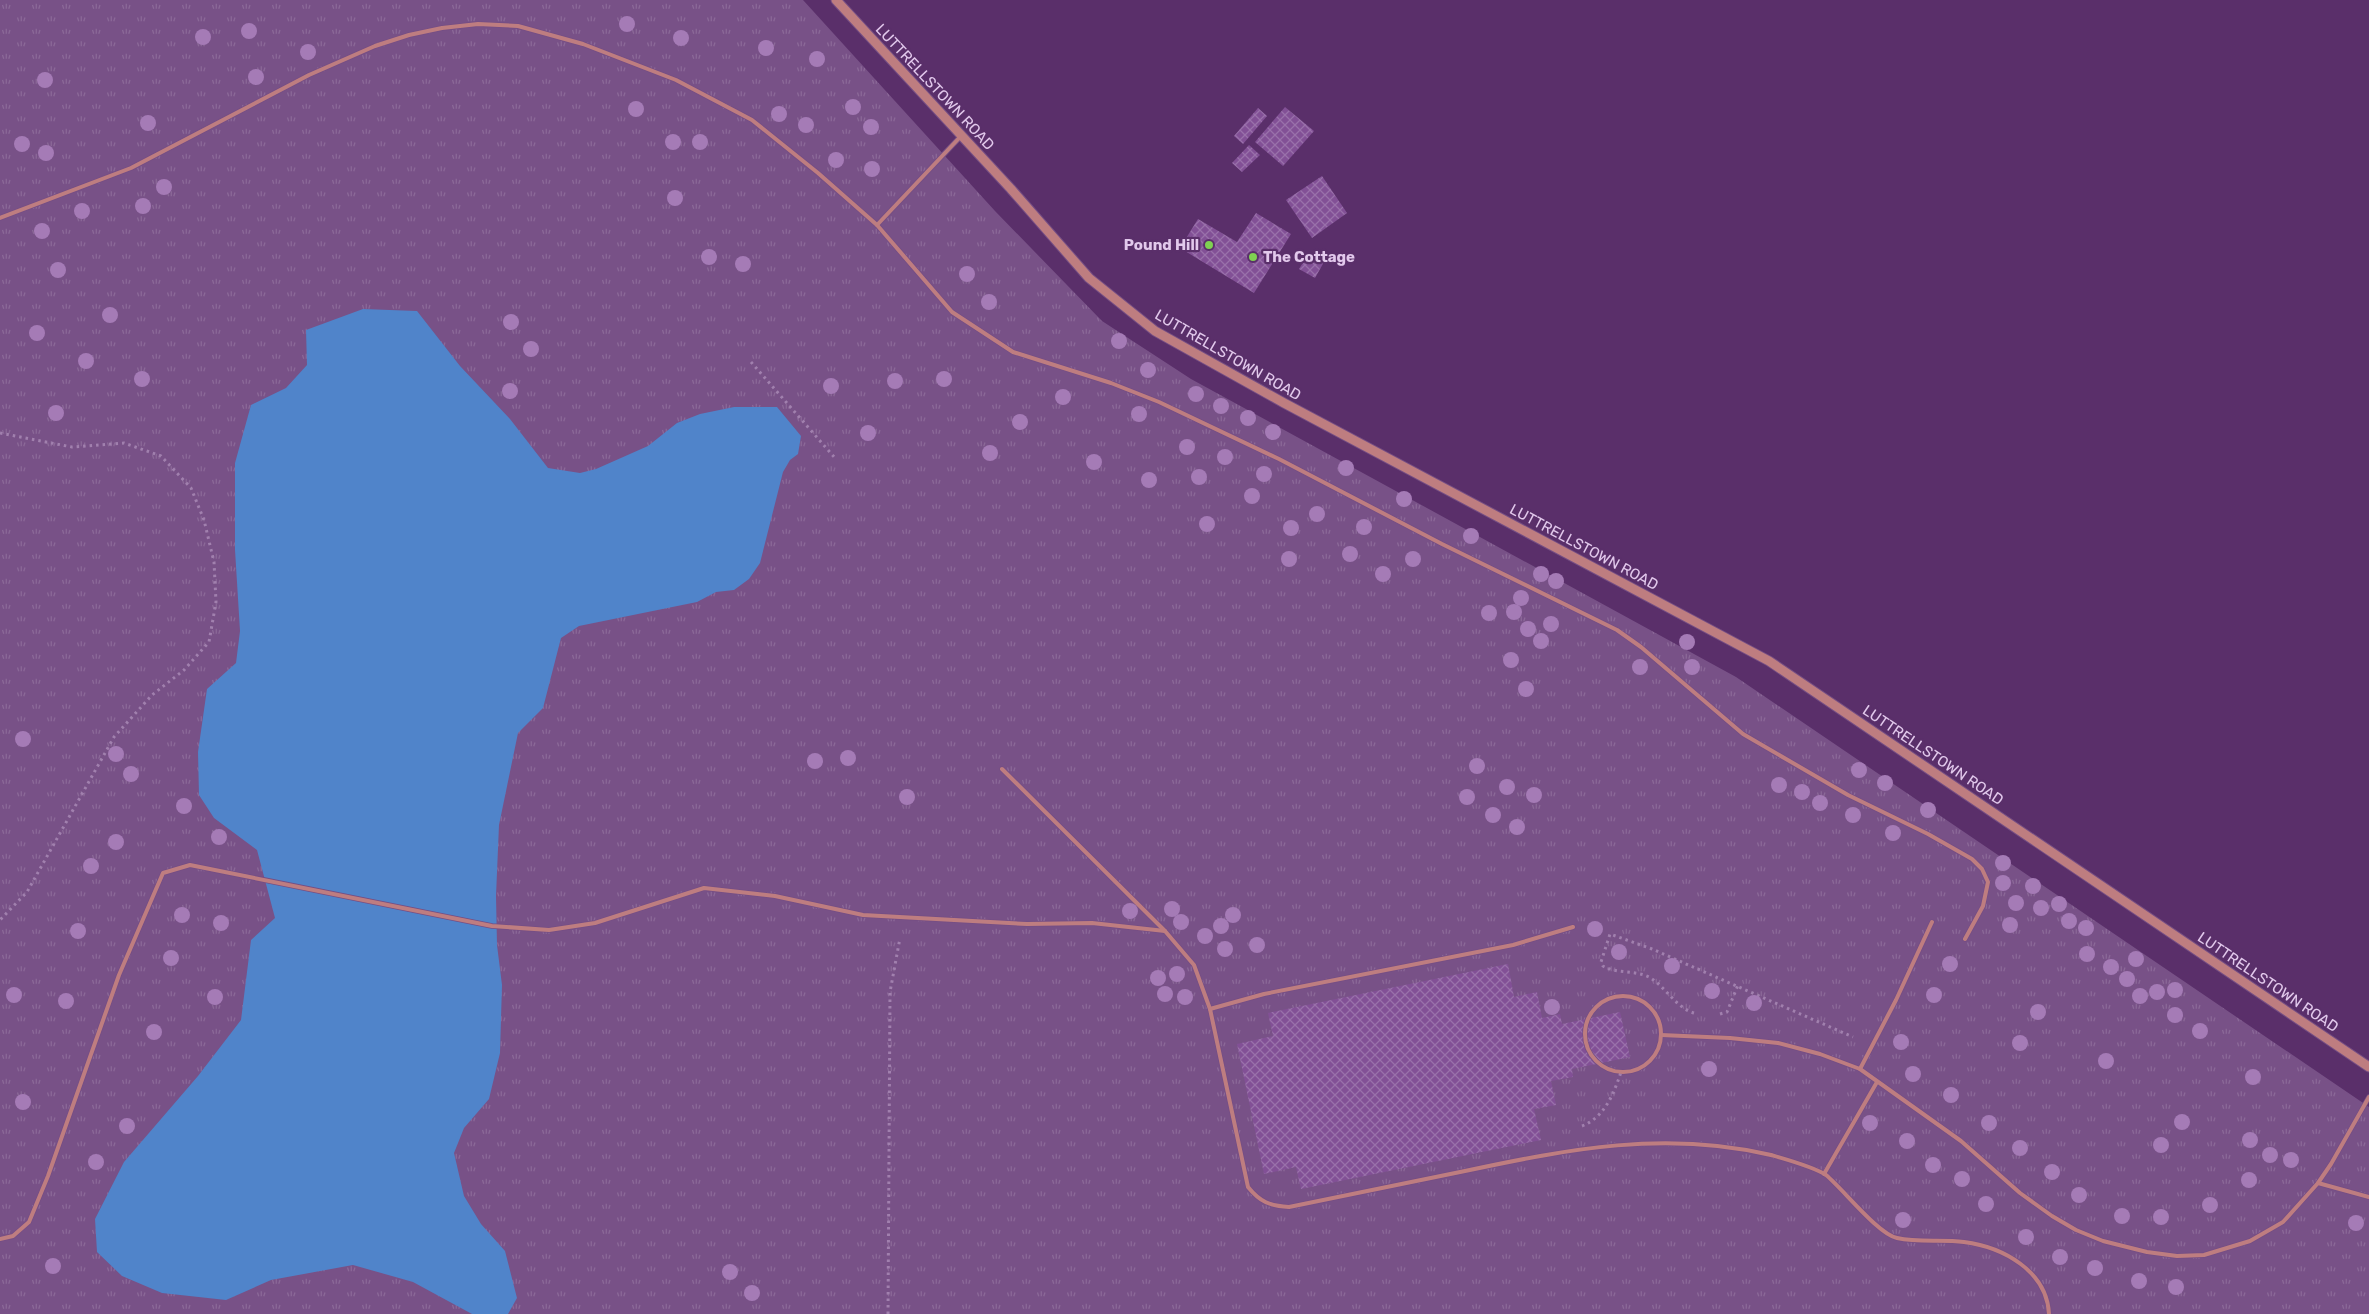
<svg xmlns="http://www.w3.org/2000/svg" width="2369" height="1314" font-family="Rubik,sans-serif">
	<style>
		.grass { fill: url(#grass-tufts) }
		.water { fill: #5084ca }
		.building { fill: url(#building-cross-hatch) }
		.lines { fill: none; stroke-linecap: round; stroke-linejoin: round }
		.service-casing { stroke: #754e84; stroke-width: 5.5 }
		.tertiary-casing { stroke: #754e84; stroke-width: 11 }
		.path { stroke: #a180ae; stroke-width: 3; stroke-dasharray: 2.5 4; stroke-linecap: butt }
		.service { stroke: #be7d80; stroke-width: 4 }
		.tertiary { stroke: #be7d80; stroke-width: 9 }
		.tree { fill: #a57bb6 }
		.poi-dot { fill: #7fd052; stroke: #5a2f6a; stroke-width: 2 }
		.labels { text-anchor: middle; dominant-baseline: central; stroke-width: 4.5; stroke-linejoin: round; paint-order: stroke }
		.street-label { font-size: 15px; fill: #e2c9ec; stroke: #5a2f6a }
		.poi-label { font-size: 15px; font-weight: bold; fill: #e2c9ec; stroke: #5a2f6a; text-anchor: end }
	</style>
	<defs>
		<pattern id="grass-tufts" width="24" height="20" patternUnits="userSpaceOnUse" patternTransform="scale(1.25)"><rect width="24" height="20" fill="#785187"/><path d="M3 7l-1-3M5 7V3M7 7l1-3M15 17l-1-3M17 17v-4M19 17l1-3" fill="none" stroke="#8b6998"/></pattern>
		<pattern id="building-cross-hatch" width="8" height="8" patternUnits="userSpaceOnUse" patternTransform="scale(1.25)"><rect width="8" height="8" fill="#825096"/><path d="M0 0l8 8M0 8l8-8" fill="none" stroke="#9970aa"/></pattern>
	</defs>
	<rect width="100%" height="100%" fill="#5a2f6a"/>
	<path class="grass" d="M 0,0 L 803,0 L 995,211 L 1102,321 L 1191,379 L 1736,677 L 2369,1107 L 2369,1314 L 0,1314 Z"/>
	<path class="water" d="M 363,309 L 417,311 L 460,366 L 510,419 L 548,468 L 580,473 L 596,469 L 648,446 L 677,423 L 700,414 L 734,407 L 777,407 L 801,436 L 798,454 L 790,460 L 783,472 L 760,563 L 749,579 L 734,590 L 716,592 L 697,602 L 579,626 L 561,638 L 543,708 L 518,733 L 499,825 L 496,896 L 497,945 L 502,985 L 500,1053 L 489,1099 L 464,1128 L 454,1153 L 464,1196 L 481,1224 L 505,1251 L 517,1298 L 508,1314 L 472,1314 L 413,1282 L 353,1265 L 271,1280 L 226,1300 L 162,1293 L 122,1276 L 97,1252 L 95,1219 L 124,1162 L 198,1076 L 241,1020 L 251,940 L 275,918 L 257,850 L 214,818 L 199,795 L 198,752 L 207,689 L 236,663 L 240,631 L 235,550 L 235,463 L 251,405 L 286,388 L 307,365 L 306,330 Z"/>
	<g class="building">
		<path d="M 1285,107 L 1314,131 L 1283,166 L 1255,142 Z"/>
		<path d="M 1258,108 L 1267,116 L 1243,144 L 1234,136 Z"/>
		<path d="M 1249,145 L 1260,155 L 1242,172 L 1232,163 Z"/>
		<path d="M 1322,176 L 1347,213 L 1312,238 L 1286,200 Z"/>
		<path d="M 1256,213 L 1291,234 L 1254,293 L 1180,248 L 1198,219 L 1237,242 Z"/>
		<path d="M 1309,253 L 1324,262 L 1315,278 L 1299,269 Z"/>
		<path d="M 1508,964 L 1514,997 L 1537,992 L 1542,1018 L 1560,1014 L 1562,1024 L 1620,1012 L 1630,1057 L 1572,1069 L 1573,1077 L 1551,1081 L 1556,1105 L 1534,1109 L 1541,1140 L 1301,1189 L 1296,1167 L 1264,1174 L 1237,1044 L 1273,1036 L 1268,1013 Z"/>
	</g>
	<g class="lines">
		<defs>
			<g id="service">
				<path d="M 0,218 L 131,168 L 309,75 L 375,46 L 409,35 L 442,28 L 478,24 L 518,26 L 583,44 L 676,80 L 752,120 L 818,173 L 877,225 L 952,312 L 1013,352 L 1111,383 L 1159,402 L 1279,459 L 1442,544 L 1617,630 L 1641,647 L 1743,734 L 1848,795 L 1928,834 L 1972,859 L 1982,869 L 1988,882 L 1983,906 L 1965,939"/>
				<path d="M 877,225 L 962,135"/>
				<path d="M 1002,769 L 1165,931"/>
				<circle cx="1623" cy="1034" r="38"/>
				<path d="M 1210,1009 L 1264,994 L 1513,945 L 1573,927"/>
				<path d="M 1661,1035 L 1730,1038 L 1778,1043 L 1820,1054 L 1860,1069 L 1961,1141 L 2020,1193 L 2052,1216 L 2076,1230 L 2103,1241 L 2147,1252 L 2177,1256 L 2204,1255 L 2250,1241 L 2283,1222 L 2318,1183 L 2331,1164 L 2369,1097"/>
				<path d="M 1860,1069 L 1896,1000 L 1932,922"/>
				<path d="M 1824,1174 L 1877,1082"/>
				<path d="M 2318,1183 L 2369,1197"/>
				<path d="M 0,1239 L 13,1236 L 29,1222 L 48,1176 L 119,975 L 163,873 L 190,865 L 492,926 L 549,930 L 595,923 L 704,888 L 775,896 L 863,915 L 1027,924 L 1092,923 L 1165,931 L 1194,965 L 1210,1009 L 1248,1187 C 1260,1202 1270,1206 1289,1207 C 1348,1195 1406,1183 1465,1171 C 1569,1149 1665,1130 1771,1155 C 1785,1159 1814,1167 1826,1175 C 1843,1189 1878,1234 1897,1238 C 1919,1243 1942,1239 1964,1242 C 2003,1247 2047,1271 2049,1314"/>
			</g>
			<path id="tertiary" d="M 836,0 L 1011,189 L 1089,278 L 1155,331 L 1284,403 L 1769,661 L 2369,1067"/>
		</defs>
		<use href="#service" class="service-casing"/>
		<use href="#tertiary" class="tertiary-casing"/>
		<g class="path">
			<path d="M 751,362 L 835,458"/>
			<path d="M 0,433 L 72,447 L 124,443 L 161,456 L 191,488 L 204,520 L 214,562 L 216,602 L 209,642 L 184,670 L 152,695 L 114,737 L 27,892 L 0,920"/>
			<path d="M 1694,1013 C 1676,1008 1665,986 1649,977 C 1635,970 1617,974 1603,966 L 1601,962 L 1610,934 L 1652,949 L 1853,1037"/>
			<path d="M 1720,1014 L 1727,1012 L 1738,985"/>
			<path d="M 1582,1126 C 1605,1117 1614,1093 1621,1072"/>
			<path d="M 888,1314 L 890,992 L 900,938"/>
		</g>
		<use href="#service" class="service"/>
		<use href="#tertiary" class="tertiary"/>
	</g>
	<g class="tree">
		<circle cx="627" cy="24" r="8"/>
		<circle cx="249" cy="31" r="8"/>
		<circle cx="203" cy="37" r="8"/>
		<circle cx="681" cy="38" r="8"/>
		<circle cx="766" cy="48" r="8"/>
		<circle cx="308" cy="52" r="8"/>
		<circle cx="817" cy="59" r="8"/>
		<circle cx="256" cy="77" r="8"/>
		<circle cx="45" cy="80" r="8"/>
		<circle cx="853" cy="107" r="8"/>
		<circle cx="636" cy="109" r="8"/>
		<circle cx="779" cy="114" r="8"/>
		<circle cx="148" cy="123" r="8"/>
		<circle cx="806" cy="125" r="8"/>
		<circle cx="871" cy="127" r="8"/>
		<circle cx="673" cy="142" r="8"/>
		<circle cx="700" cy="142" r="8"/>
		<circle cx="22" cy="144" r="8"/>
		<circle cx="46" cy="153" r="8"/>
		<circle cx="836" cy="160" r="8"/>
		<circle cx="872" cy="169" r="8"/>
		<circle cx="164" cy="187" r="8"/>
		<circle cx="675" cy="198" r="8"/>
		<circle cx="143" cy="206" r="8"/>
		<circle cx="82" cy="211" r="8"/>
		<circle cx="42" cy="231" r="8"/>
		<circle cx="709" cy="257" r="8"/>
		<circle cx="743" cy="264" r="8"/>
		<circle cx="58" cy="270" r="8"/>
		<circle cx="967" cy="274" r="8"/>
		<circle cx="989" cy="302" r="8"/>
		<circle cx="110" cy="315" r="8"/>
		<circle cx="511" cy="322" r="8"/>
		<circle cx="37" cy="333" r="8"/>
		<circle cx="1119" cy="341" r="8"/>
		<circle cx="531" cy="349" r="8"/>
		<circle cx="86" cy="361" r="8"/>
		<circle cx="1148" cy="370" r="8"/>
		<circle cx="142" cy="379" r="8"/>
		<circle cx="944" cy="379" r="8"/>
		<circle cx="895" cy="381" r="8"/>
		<circle cx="831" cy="386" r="8"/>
		<circle cx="510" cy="391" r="8"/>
		<circle cx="1196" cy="394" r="8"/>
		<circle cx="1063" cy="397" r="8"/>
		<circle cx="1221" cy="406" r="8"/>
		<circle cx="56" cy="413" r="8"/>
		<circle cx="1139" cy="414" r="8"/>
		<circle cx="1248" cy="418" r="8"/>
		<circle cx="1020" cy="422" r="8"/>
		<circle cx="1273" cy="432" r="8"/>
		<circle cx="868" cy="433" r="8"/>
		<circle cx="1187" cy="447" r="8"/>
		<circle cx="990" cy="453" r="8"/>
		<circle cx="1225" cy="457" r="8"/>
		<circle cx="1094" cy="462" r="8"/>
		<circle cx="1346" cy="468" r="8"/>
		<circle cx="1264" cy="474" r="8"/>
		<circle cx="1199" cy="477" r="8"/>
		<circle cx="1149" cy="480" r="8"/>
		<circle cx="1252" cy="496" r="8"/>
		<circle cx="1404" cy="499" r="8"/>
		<circle cx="1317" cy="514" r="8"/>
		<circle cx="1207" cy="524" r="8"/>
		<circle cx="1364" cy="527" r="8"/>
		<circle cx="1291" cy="528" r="8"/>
		<circle cx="1471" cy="536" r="8"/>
		<circle cx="1350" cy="554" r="8"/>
		<circle cx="1289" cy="559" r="8"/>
		<circle cx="1413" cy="559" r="8"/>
		<circle cx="1383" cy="574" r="8"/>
		<circle cx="1541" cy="574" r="8"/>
		<circle cx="1556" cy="581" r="8"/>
		<circle cx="1521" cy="598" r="8"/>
		<circle cx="1514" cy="612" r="8"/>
		<circle cx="1489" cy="613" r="8"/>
		<circle cx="1551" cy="624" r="8"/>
		<circle cx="1528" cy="629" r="8"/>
		<circle cx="1541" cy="641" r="8"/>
		<circle cx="1687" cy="642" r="8"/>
		<circle cx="1511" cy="660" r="8"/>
		<circle cx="1640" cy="667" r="8"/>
		<circle cx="1692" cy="667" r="8"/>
		<circle cx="1526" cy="689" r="8"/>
		<circle cx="23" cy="739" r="8"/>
		<circle cx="116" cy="754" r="8"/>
		<circle cx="848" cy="758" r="8"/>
		<circle cx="815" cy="761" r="8"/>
		<circle cx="1477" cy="766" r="8"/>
		<circle cx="1859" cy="770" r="8"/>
		<circle cx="131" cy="774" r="8"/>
		<circle cx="1885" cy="783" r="8"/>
		<circle cx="1779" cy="785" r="8"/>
		<circle cx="1507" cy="787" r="8"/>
		<circle cx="1802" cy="792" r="8"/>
		<circle cx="1534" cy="795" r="8"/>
		<circle cx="907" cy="797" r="8"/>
		<circle cx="1467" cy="797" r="8"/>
		<circle cx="1820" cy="803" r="8"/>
		<circle cx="184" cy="806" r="8"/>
		<circle cx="1928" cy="810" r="8"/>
		<circle cx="1493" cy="815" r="8"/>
		<circle cx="1853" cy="815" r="8"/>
		<circle cx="1517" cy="827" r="8"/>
		<circle cx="1893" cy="833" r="8"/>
		<circle cx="219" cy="837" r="8"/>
		<circle cx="116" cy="842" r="8"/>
		<circle cx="2003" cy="863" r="8"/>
		<circle cx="91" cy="866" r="8"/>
		<circle cx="2003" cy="883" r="8"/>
		<circle cx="2033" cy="886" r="8"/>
		<circle cx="2016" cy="903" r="8"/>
		<circle cx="2059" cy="904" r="8"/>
		<circle cx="2041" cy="908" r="8"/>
		<circle cx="1172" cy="909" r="8"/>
		<circle cx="1130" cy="911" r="8"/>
		<circle cx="182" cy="915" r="8"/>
		<circle cx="1233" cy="915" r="8"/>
		<circle cx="2069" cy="921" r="8"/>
		<circle cx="1181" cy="922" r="8"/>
		<circle cx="221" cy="923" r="8"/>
		<circle cx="2010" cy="925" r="8"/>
		<circle cx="1221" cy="926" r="8"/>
		<circle cx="2086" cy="928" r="8"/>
		<circle cx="1595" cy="929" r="8"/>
		<circle cx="78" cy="931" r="8"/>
		<circle cx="1205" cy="936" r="8"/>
		<circle cx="1257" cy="945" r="8"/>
		<circle cx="1225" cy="949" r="8"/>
		<circle cx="1619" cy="952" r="8"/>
		<circle cx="2087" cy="954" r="8"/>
		<circle cx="171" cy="958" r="8"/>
		<circle cx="2136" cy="959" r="8"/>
		<circle cx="1950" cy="964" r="8"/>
		<circle cx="1672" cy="966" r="8"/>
		<circle cx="2111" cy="967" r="8"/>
		<circle cx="1177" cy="974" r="8"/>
		<circle cx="1158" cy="978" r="8"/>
		<circle cx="2127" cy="979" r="8"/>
		<circle cx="2175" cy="990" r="8"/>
		<circle cx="1712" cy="991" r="8"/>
		<circle cx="2157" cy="992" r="8"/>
		<circle cx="1165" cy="994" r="8"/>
		<circle cx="14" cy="995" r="8"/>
		<circle cx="1934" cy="995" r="8"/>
		<circle cx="2140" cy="996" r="8"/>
		<circle cx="215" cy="997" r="8"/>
		<circle cx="1185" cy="997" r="8"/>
		<circle cx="66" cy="1001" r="8"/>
		<circle cx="1754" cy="1003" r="8"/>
		<circle cx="1552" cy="1007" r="8"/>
		<circle cx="2038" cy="1012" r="8"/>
		<circle cx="2175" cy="1015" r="8"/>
		<circle cx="2200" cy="1031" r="8"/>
		<circle cx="154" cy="1032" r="8"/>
		<circle cx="1901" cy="1042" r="8"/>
		<circle cx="2020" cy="1043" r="8"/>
		<circle cx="2106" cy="1061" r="8"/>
		<circle cx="1709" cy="1069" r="8"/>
		<circle cx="1913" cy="1074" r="8"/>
		<circle cx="2253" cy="1077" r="8"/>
		<circle cx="1951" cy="1095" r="8"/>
		<circle cx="23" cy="1102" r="8"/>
		<circle cx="2182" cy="1122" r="8"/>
		<circle cx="1870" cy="1123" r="8"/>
		<circle cx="1989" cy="1123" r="8"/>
		<circle cx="127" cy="1126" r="8"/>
		<circle cx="2250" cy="1140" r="8"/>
		<circle cx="1907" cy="1141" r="8"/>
		<circle cx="2161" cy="1145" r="8"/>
		<circle cx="2020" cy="1148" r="8"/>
		<circle cx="2270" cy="1155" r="8"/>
		<circle cx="2291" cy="1160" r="8"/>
		<circle cx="96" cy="1162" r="8"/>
		<circle cx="1933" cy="1165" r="8"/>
		<circle cx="2052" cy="1172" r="8"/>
		<circle cx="1962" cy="1179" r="8"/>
		<circle cx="2249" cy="1180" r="8"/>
		<circle cx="2079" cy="1195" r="8"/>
		<circle cx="1986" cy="1204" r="8"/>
		<circle cx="2210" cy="1205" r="8"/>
		<circle cx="2122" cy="1216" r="8"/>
		<circle cx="2161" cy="1217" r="8"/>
		<circle cx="1903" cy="1220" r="8"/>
		<circle cx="2356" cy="1223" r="8"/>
		<circle cx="2026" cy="1237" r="8"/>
		<circle cx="2060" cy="1257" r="8"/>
		<circle cx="53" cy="1266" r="8"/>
		<circle cx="2095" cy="1268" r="8"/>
		<circle cx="730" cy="1272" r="8"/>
		<circle cx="2139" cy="1281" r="8"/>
		<circle cx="2176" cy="1287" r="8"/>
		<circle cx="752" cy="1293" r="8"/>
	</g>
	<g class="poi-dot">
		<circle cx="1209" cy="245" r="5"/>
		<circle cx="1253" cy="257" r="5"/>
	</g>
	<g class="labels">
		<g class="street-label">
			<text transform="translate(935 87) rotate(47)">LUTTRELLSTOWN ROAD</text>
			<text transform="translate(1228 355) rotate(30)">LUTTRELLSTOWN ROAD</text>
			<text transform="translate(1584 547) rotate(28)">LUTTRELLSTOWN ROAD</text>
			<text transform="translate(1933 755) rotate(34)">LUTTRELLSTOWN ROAD</text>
			<text transform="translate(2268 982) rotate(34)">LUTTRELLSTOWN ROAD</text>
		</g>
		<g class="poi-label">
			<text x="1199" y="245">Pound Hill</text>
			<text x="1263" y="257" text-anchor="start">The Cottage</text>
		</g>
	</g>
</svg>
